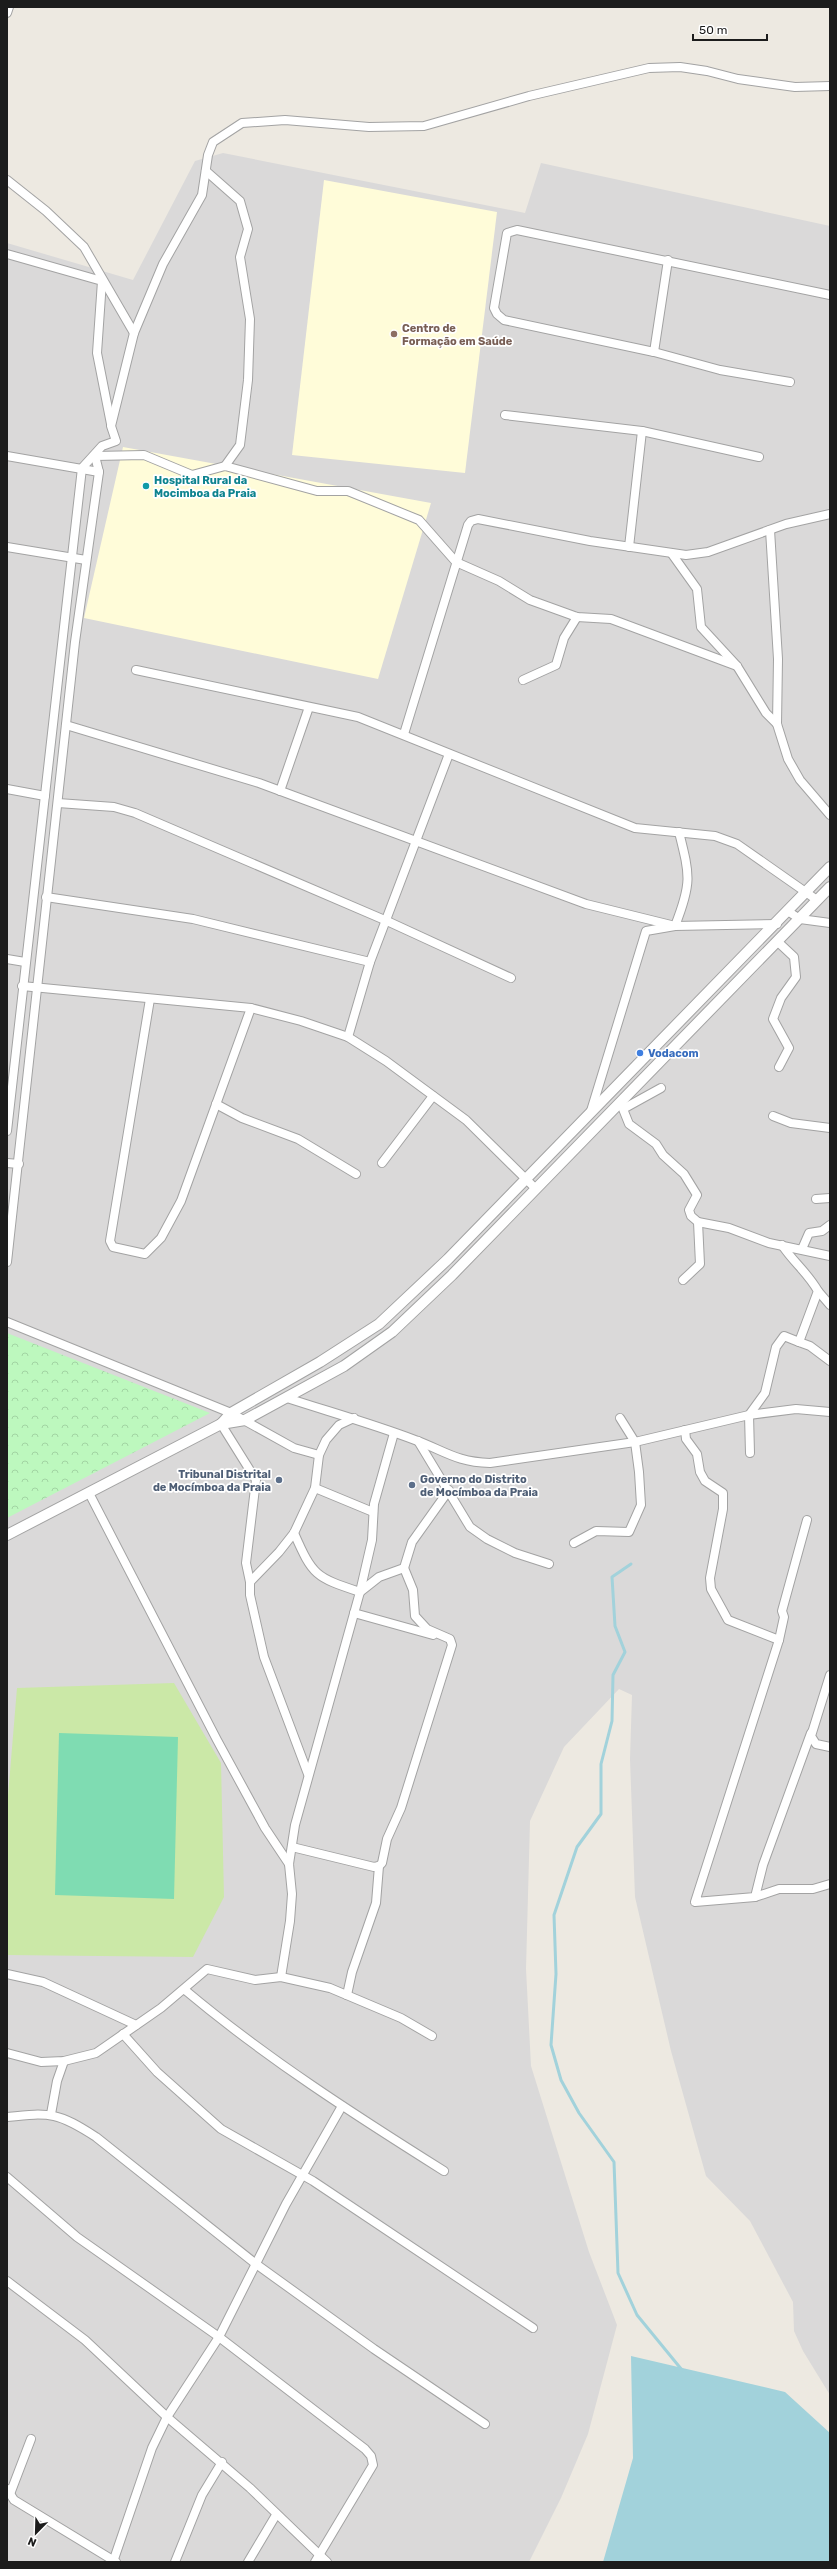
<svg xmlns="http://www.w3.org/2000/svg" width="837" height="2569" font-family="Rubik,sans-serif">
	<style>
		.residential { fill: #dad9d9 }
		.education { fill: #fffcd9 }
		.grass { fill: #cbe8a7 }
		.park { fill: url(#park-crowns) }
		.pitch { fill: #7fdcb2 }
		.water { fill: #a2d2db }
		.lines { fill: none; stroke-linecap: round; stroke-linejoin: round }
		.stream { stroke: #a2d2db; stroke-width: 3 }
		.minor-casing { stroke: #a3a3a3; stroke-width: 10 }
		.tertiary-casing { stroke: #a3a3a3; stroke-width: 12 }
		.minor { stroke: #fff; stroke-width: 8 }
		.tertiary { stroke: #fff; stroke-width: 10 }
		.education-dot { fill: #8d6e63; stroke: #fff; stroke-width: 1.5 }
		.culture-dot { fill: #0f9aa8; stroke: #fff; stroke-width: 1.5 }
		.shop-dot { fill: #3f7fe0; stroke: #fff; stroke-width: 1.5 }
		.service-dot { fill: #5c6f8a; stroke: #fff; stroke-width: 1.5 }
		.labels { text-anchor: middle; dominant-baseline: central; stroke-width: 3.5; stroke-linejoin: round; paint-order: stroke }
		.education-label { font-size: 11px; font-weight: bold; fill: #785e54; stroke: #fff; text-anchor: start }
		.culture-label { font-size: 11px; font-weight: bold; fill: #0d838f; stroke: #fff; text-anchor: start }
		.shop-label { font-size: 11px; font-weight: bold; fill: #366cbe; stroke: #fff; text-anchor: start }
		.service-label { font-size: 11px; font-weight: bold; fill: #4e5e75; stroke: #fff; text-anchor: end }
	</style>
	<defs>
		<pattern id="park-crowns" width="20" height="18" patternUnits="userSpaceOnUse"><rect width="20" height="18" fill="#bdf8be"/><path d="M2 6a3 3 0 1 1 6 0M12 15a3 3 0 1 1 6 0" fill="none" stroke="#a2d4a3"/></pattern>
	</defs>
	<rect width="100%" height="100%" fill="#ede9e1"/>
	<path class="residential" d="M 223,153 L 525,213 L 541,163 L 830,226 L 830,2395 L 803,2351 L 794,2331 L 793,2302 L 750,2221 L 706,2176 L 671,2051 L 635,1897 L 630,1759 L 632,1695 L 619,1689 L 564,1747 L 530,1821 L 526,1969 L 531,2066 L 589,2252 L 617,2325 L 588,2434 L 561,2498 L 529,2562 L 7,2562 L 7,243 L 133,280 L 195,161 Z"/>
	<g class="education">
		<path d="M 324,180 L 497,212 L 465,473 L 292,455 Z"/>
		<path d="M 123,447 L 431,503 L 378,679 L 84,618 Z"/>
	</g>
	<path class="grass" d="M 174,1683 L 221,1763 L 224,1897 L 193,1957 L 7,1955 L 7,1808 L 17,1688 Z"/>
	<path class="park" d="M 7,1333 L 210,1413 L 7,1518 Z"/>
	<path class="pitch" d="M 59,1733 L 178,1737 L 174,1899 L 55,1895 Z"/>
	<path class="water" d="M 631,2356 L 785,2392 L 830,2433 L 830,2562 L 603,2562 L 633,2458 Z"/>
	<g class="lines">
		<path class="stream" d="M 631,1564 L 612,1577 L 615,1626 L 625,1652 L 613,1675 L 612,1721 L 601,1764 L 601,1814 L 577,1847 L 554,1915 L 556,1974 L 551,2045 L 561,2080 L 579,2113 L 614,2162 L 618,2273 L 637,2315 L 682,2370"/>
		<defs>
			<g id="minor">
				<path d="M 7,13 L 9,7"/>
				<path d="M 206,171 L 240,201 L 248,229 L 240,257 L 250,319 L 248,380 L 240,445 L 225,466"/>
				<path d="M 7,180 L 46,211 L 84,247 L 134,333"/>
				<path d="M 7,254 L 102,281 L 97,353 L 111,424"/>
				<path d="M 654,352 L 668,260"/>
				<path d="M 790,382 L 720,370 L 654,352 L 504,320 L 497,314 L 494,308 L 507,233 L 517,230 L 830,295"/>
				<path d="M 505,415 L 642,431 L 759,457"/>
				<path d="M 7,456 L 99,472"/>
				<path d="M 95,456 L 144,455 L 192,475 L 225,466 L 317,491 L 348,491 L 419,520 L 456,562 L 499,581 L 530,600 L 577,617 L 611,619 L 737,666"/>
				<path d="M 770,530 L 778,659 L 777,724 L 788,759 L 800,780 L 830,815"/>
				<path d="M 7,547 L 86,560"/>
				<path d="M 629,547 L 642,431"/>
				<path d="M 672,554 L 697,589 L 701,627 L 737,666 L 766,713 L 777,724"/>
				<path d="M 136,670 L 358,717 L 635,828 L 715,836 L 737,844 L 817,900"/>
				<path d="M 523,680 L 556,665 L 564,638 L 577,617"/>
				<path d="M 66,725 L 259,783 L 586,904 L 675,926 L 777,924"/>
				<path d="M 404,734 L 468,525 L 471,521 L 478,519 L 590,541 L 686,555 L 708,552 L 786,524 L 830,514"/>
				<path d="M 7,789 L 45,796"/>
				<path d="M 280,791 L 309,707"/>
				<path d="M 58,803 L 114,807 L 135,813 L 387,921 L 511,978"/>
				<path d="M 46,897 L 193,919 L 370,962"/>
				<path d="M 789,912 L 800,919 L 830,923"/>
				<path d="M 778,942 L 794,957 L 796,977 L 781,998 L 773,1019 L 789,1048 L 779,1067"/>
				<path d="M 7,959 L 25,962"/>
				<path d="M 22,986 L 251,1008 L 301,1021 L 348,1037 L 386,1061 L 466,1120 L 535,1188"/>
				<path d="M 150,999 L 110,1241 L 113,1247 L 145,1254 L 161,1238 L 181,1201 L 251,1008"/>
				<path d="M 348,1037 L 370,962 L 449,754"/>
				<path d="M 661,1088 L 623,1109 L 629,1124 L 656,1144 L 663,1155 L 684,1174 L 697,1195 L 689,1210 L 691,1216 L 698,1222 L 700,1264 L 683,1280"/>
				<path d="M 216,1104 L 242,1118 L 298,1139 L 356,1174"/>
				<path d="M 591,1111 L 646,931 L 675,926 C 692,883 690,876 679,832"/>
				<path d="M 773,1116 L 791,1123 L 830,1128"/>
				<path d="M 7,1131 L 82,468 L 102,446 L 116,441 L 111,426 L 134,333 L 163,264 L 202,195 L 208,155 L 213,142 L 242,123 L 285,120 L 369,127 L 424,126 L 529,96 L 649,68 L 680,67 L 707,71 L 738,79 L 795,87 L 830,86"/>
				<path d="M 7,1163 L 19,1164"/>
				<path d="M 382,1163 L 433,1096"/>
				<path d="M 816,1199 L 830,1198"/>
				<path d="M 698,1222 L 729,1228 L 769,1243 L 830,1256"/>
				<path d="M 802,1249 L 809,1233 L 822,1231 L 830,1225"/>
				<path d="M 7,1262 L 75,642 L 99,472 L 95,456"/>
				<path d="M 818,1291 L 830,1305"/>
				<path d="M 7,1322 L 231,1413 L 294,1448 L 319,1455"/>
				<path d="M 799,1342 L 810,1346 L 830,1361"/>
				<path d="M 287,1398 C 330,1412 373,1424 415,1440 C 445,1451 456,1462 490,1463 L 635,1442 L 749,1415 L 796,1409 L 830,1412"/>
				<path d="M 221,1424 L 256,1480 L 246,1563 L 250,1582"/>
				<path d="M 685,1430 L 686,1439 L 697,1454 L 700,1472 L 705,1481 L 723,1493 L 723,1509 L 710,1578 L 711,1589 L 728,1620 L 779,1640"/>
				<path d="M 418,1441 L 470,1527 L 487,1539 L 515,1553 L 549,1564"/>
				<path d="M 750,1453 L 749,1415 L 765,1393 L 776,1347 L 784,1336 L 799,1342 L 818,1291 C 807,1272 794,1263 782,1245"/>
				<path d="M 315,1488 L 373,1512"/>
				<path d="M 89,1493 L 217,1740 L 265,1828 L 289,1864"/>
				<path d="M 807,1520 L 782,1611 L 784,1617 L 779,1640 L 695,1902 L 755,1897 L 763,1865 L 811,1733"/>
				<path d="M 294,1533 C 313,1576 315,1577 360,1592 L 379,1577 L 404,1568 L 412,1542 L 449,1490"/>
				<path d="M 574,1543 L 596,1531 L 629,1532 L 641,1505 L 639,1472 L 635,1442 L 620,1418"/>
				<path d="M 354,1613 L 433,1635"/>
				<path d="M 830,1675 L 811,1736 L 816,1744 L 830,1747"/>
				<path d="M 308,1774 L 264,1657 L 250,1595 L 250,1582 L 279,1552 L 294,1533 L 315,1488 L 319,1455 L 326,1440 L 339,1425 L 354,1418"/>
				<path d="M 292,1847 L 374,1867 L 379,1866 L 382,1863 L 387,1839 L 401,1808 L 452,1645 L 450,1639 L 427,1629 L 415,1616 L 413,1590 L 404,1568"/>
				<path d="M 755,1897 L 779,1889 L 813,1889 L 830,1884"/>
				<path d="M 7,1974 L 43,1982 L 136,2025"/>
				<path d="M 281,1977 L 290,1921 L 292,1894 L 289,1864 L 295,1825 L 360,1592 L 372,1540 L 374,1504 L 394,1433"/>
				<path d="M 185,1990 C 266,2058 355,2115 444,2171"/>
				<path d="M 347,1995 L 352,1972 L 376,1903 L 379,1866"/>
				<path d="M 123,2034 L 157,2072 L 221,2129 L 313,2181 L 533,2328"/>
				<path d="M 7,2053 L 41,2062 L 64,2061 L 96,2053 L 161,2008 L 207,1969 L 255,1980 L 281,1977 L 330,1988 L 401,2018 L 432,2036"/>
				<path d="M 51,2114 L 57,2081 L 64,2061"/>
				<path d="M 7,2117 C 51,2112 59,2113 96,2137 L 256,2264 L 374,2349 L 485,2424"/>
				<path d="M 7,2177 L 77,2237 L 219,2337 L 365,2449 L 371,2456 L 373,2465 L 315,2562"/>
				<path d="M 7,2281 L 85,2340 L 167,2417 L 250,2488 L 327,2562"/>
				<path d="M 7,2489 L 14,2500 L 116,2562"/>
				<path d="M 10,2494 L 31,2439"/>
				<path d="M 113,2562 L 152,2448 L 167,2417 L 219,2337 L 286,2204 L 342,2106"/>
				<path d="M 175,2562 L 202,2495 L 222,2462"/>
				<path d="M 248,2562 L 276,2515"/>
			</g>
			<g id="tertiary">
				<path d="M 221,1424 L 231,1413 L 320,1362 L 379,1324 L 448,1259 L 830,867"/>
				<path d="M 7,1535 L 221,1424 L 245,1420 L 344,1366 L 392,1332 L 452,1275 L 830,887"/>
			</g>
		</defs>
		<use href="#minor" class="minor-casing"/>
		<use href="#tertiary" class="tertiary-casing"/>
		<use href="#minor" class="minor"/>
		<use href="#tertiary" class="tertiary"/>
	</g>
	<circle class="education-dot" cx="394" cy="334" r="4"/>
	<circle class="culture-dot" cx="146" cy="486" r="4"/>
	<circle class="shop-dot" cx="640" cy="1053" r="4"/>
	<g class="service-dot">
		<circle cx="279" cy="1480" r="4"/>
		<circle cx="412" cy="1485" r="4"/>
	</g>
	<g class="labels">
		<g class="education-label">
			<text x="402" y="328">Centro de<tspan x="402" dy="13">Formação em Saúde</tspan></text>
		</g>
		<g class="culture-label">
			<text x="154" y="480">Hospital Rural da<tspan x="154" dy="13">Mocimboa da Praia</tspan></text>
		</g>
		<g class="shop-label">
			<text x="648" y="1053">Vodacom</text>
		</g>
		<g class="service-label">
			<text x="271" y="1474">Tribunal Distrital<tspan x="271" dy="13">de Mocímboa da Praia</tspan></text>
			<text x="420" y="1479" text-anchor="start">Governo do Distrito<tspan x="420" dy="13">de Mocímboa da Praia</tspan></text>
		</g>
	</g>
	<rect width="837" height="2569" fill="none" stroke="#1c1c1c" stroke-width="16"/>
	<g transform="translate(36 2533) rotate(203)" stroke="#ffffff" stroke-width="3" paint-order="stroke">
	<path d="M0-3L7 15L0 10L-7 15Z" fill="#1c1c1c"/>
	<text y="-6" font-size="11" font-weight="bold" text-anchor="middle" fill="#1c1c1c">N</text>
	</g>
	<path d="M693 34v6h74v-6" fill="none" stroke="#1c1c1c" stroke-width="2"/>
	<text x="699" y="34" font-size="12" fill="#1c1c1c" stroke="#ffffff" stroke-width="3" paint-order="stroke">50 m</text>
</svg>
